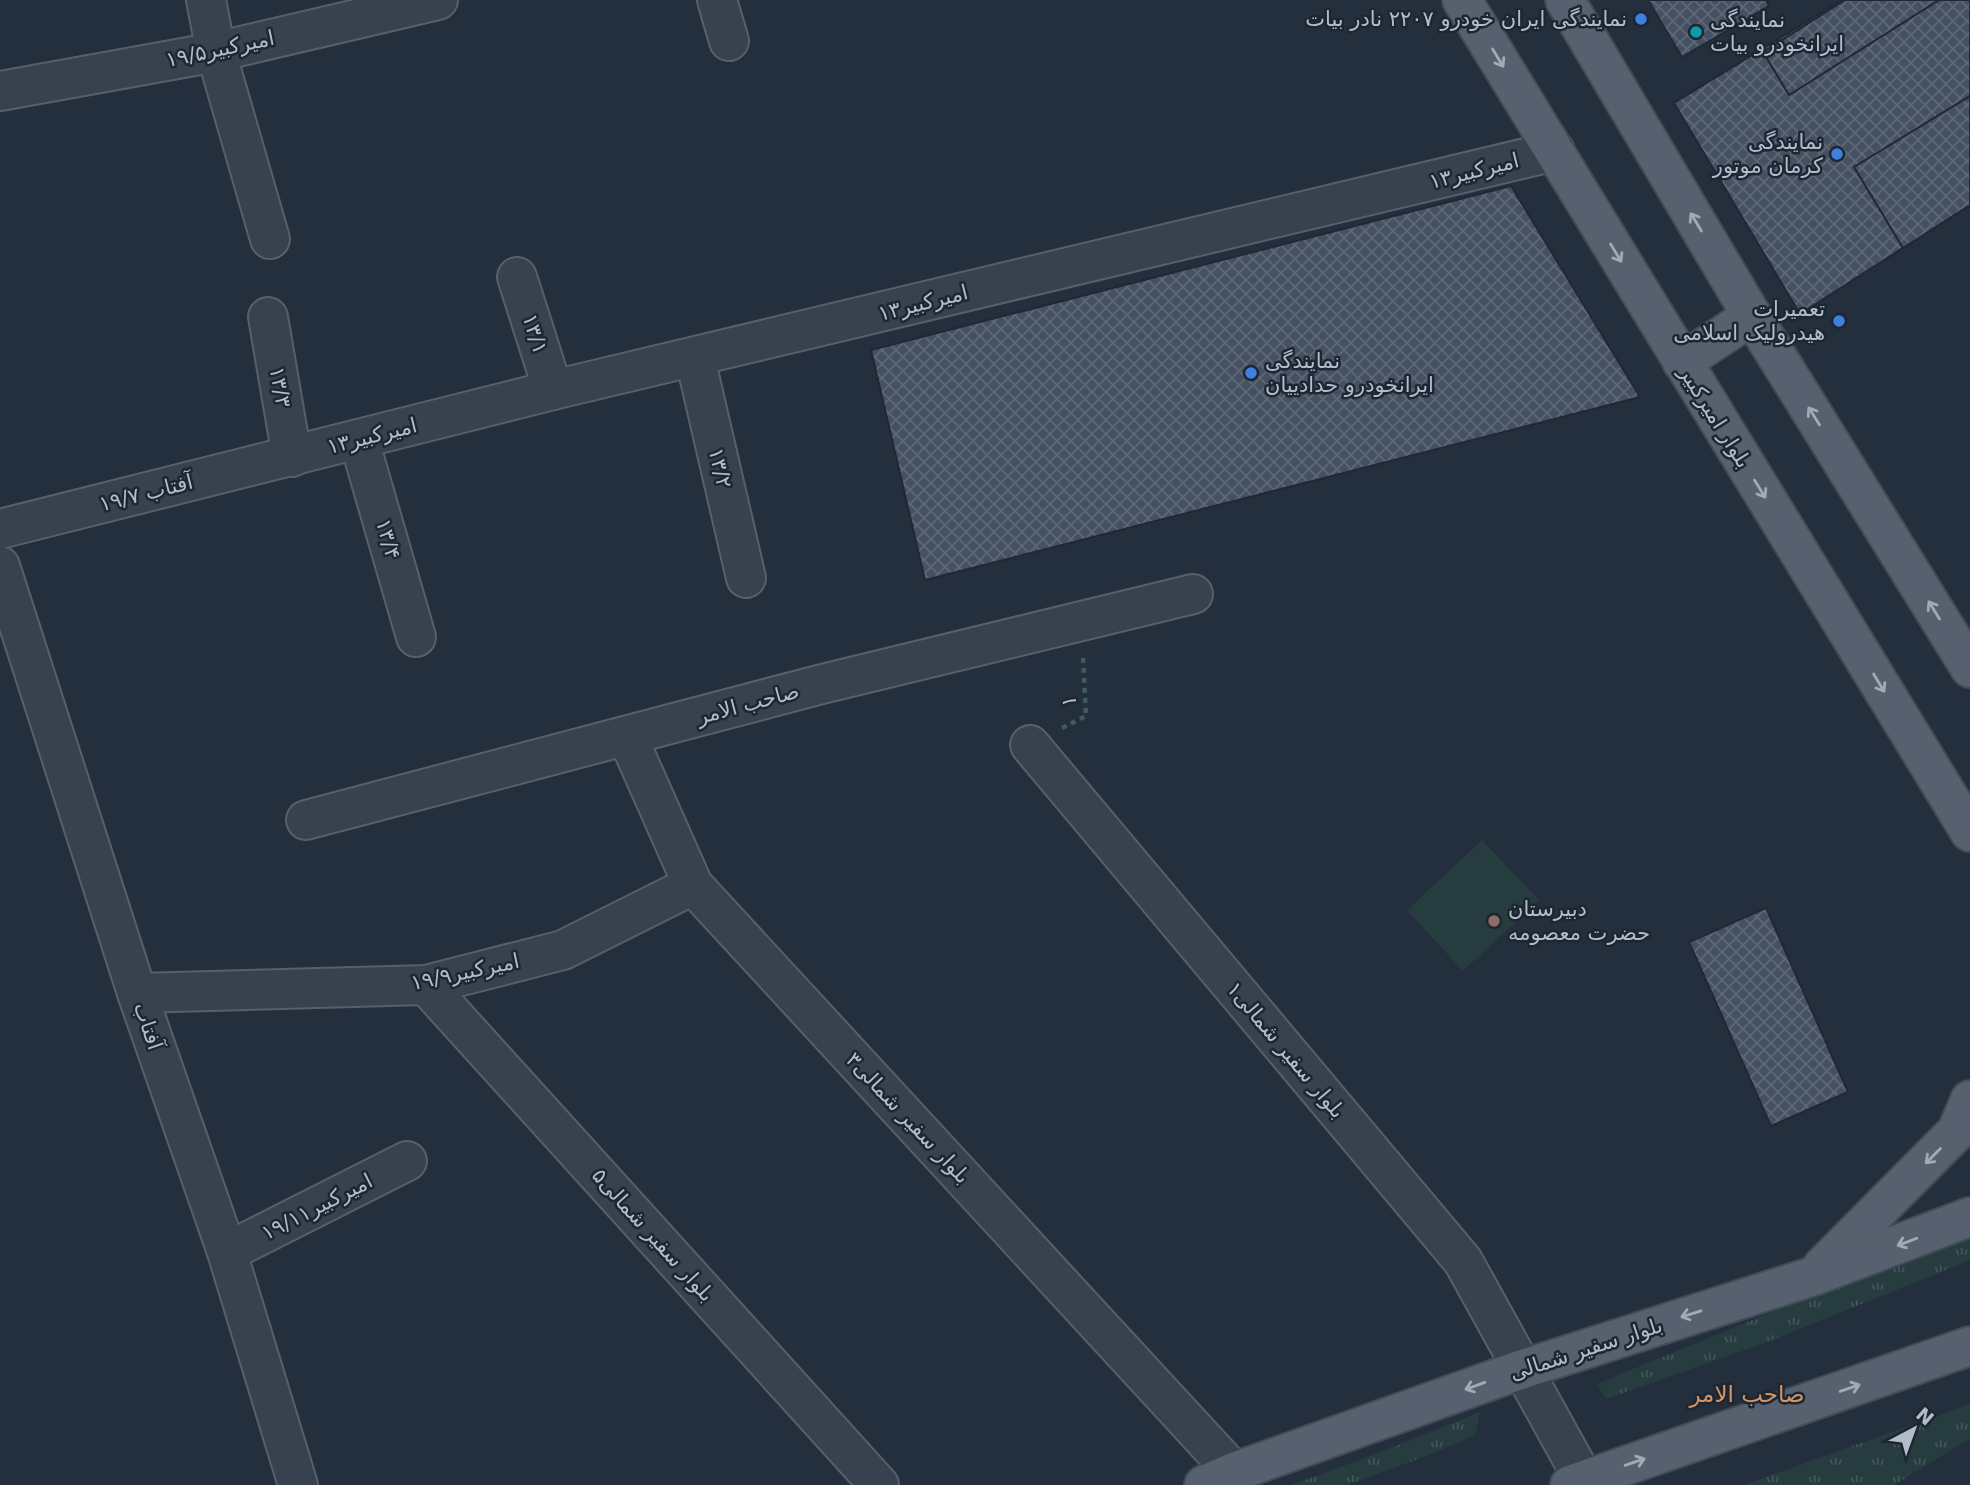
<svg xmlns="http://www.w3.org/2000/svg" width="1970" height="1485" font-family="'DejaVu Sans','Noto Sans Arabic',sans-serif">
	<style>
		.grass { fill: url(#grass-tufts) }
		.pitch { fill: #263c3f }
		.building { fill: url(#building-cross-hatch); stroke: #1f2835; stroke-width: 2 }
		.lines { fill: none; stroke-linecap: round; stroke-linejoin: round }
		.minor-casing { stroke: #565f6c; stroke-width: 42 }
		.major-casing { stroke: #414a57; stroke-width: 42 }
		.path { stroke: #44595c; stroke-width: 4.5; stroke-dasharray: 5 5; stroke-linecap: butt }
		.minor { stroke: #38414e; stroke-width: 38 }
		.major { stroke: #56606e; stroke-width: 38 }
		.oneway { stroke: #a1aab7 }
		.shop-dot { fill: #3f7fe0; stroke: #1d2633; stroke-width: 2.5 }
		.culture-dot { fill: #0f9aa8; stroke: #1d2633; stroke-width: 2.5 }
		.education-dot { fill: #8d6e63; stroke: #1d2633; stroke-width: 2.5 }
		.labels { text-anchor: middle; dominant-baseline: central; stroke-width: 5; stroke-linejoin: round; paint-order: stroke }
		.poi-label { font-size: 21px; fill: #b4bcc9; stroke: #1d2633; text-anchor: end }
		.street-label { font-size: 21px; fill: #b4bcc9; stroke: #1d2633 }
		.neighbourhood-label { font-size: 23px; fill: #d59563; stroke: #1d2633 }
	</style>
	<defs>
		<pattern id="grass-tufts" width="24" height="20" patternUnits="userSpaceOnUse" patternTransform="scale(1.75)"><rect width="24" height="20" fill="#263c3f"/><path d="M3 7l-1-3M5 7V3M7 7l1-3M15 17l-1-3M17 17v-4M19 17l1-3" fill="none" stroke="#435659"/></pattern>
		<pattern id="building-cross-hatch" width="8" height="8" patternUnits="userSpaceOnUse" patternTransform="scale(1.75)"><rect width="8" height="8" fill="#455162"/><path d="M0 0l8 8M0 8l8-8" fill="none" stroke="#5d6877"/></pattern>
	</defs>
	<rect width="100%" height="100%" fill="#242f3e"/>
	<g class="grass">
		<path d="M 1970,1239 L 1970,1260 L 1770,1341 L 1606,1399 L 1597,1384 L 1823,1291 Z"/>
		<path d="M 1970,1404 L 1970,1438 L 1894,1485 L 1744,1485 Z"/>
		<path d="M 1480,1412 L 1475,1435 L 1434,1453 L 1347,1485 L 1291,1485 L 1379,1453 Z"/>
	</g>
	<path class="pitch" d="M 1482,840 L 1539,900 L 1463,971 L 1407,910 Z"/>
	<g class="building">
		<path d="M 1648,0 L 1766,0 L 1769,6 L 1682,57 Z"/>
		<path d="M 1842,0 L 1970,0 L 1970,205 L 1800,314 L 1674,103 Z"/>
		<path d="M 1845,0 L 1939,0 L 1789,95 L 1763,52 Z"/>
		<path d="M 1970,96 L 1970,205 L 1903,248 L 1854,167 Z"/>
		<path d="M 1511,186 L 1640,397 L 925,580 L 871,350 Z"/>
		<path d="M 1766,908 L 1848,1092 L 1771,1126 L 1689,942 Z"/>
	</g>
	<g class="lines">
		<defs>
			<g id="minor">
				<path d="M 206,0 L 216,52 L 270,239"/>
				<path d="M 717,0 L 729,41"/>
				<path d="M 0,91 L 216,52 L 438,0"/>
				<path d="M 517,277 L 553,390"/>
				<path d="M 268,317 L 292,457"/>
				<path d="M 695,358 L 746,578"/>
				<path d="M 359,440 L 416,637"/>
				<path d="M 0,529 L 553,390 L 1555,151"/>
				<path d="M 0,566 L 137,993 L 227,1252 L 298,1485"/>
				<path d="M 627,736 L 693,885 L 1234,1472"/>
				<path d="M 1030,745 L 1463,1261 L 1584,1480"/>
				<path d="M 306,820 L 822,684 L 1193,594"/>
				<path d="M 426,985 L 879,1485"/>
				<path d="M 137,993 L 426,985 L 563,950 L 693,885"/>
				<path d="M 227,1252 L 407,1161"/>
			</g>
			<g id="major">
				<path d="M 1462,0 L 1970,832"/>
				<path d="M 1565,0 L 1752,316 L 1970,668"/>
				<path d="M 1682,362 L 1752,316"/>
				<path d="M 1822,1267 L 1957,1131 L 1970,1100"/>
				<path d="M 1204,1485 L 1234,1472 L 1523,1369 L 1814,1276 L 1970,1217"/>
				<path d="M 1570,1485 L 1970,1346"/>
			</g>
		</defs>
		<use href="#minor" class="minor-casing"/>
		<use href="#major" class="major-casing"/>
		<path class="path" d="M 1062,728 L 1086,716 L 1083,657"/>
		<use href="#minor" class="minor"/>
		<use href="#major" class="major"/>
	</g>
	<defs><path id="oneway-shaft" d="M-6 0H5M1.5-3L5.5 0L1.5 3" fill="none" stroke-width="1.6" stroke-linecap="round" stroke-linejoin="round" transform="scale(1.75)"/></defs>
	<g class="oneway">
		<use href="#oneway-shaft" transform="translate(1498 58) rotate(59)"/>
		<use href="#oneway-shaft" transform="translate(1696 222) rotate(-121)"/>
		<use href="#oneway-shaft" transform="translate(1616 253) rotate(59)"/>
		<use href="#oneway-shaft" transform="translate(1814 416) rotate(-122)"/>
		<use href="#oneway-shaft" transform="translate(1760 489) rotate(58)"/>
		<use href="#oneway-shaft" transform="translate(1934 610) rotate(-122)"/>
		<use href="#oneway-shaft" transform="translate(1879 683) rotate(59)"/>
		<use href="#oneway-shaft" transform="translate(1933 1156) rotate(135)"/>
		<use href="#oneway-shaft" transform="translate(1907 1242) rotate(159)"/>
		<use href="#oneway-shaft" transform="translate(1691 1314) rotate(163)"/>
		<use href="#oneway-shaft" transform="translate(1475 1386) rotate(160)"/>
		<use href="#oneway-shaft" transform="translate(1850 1388) rotate(-19)"/>
		<use href="#oneway-shaft" transform="translate(1635 1462) rotate(-19)"/>
	</g>
	<g class="shop-dot">
		<circle cx="1641" cy="19" r="7"/>
		<circle cx="1837" cy="154" r="7"/>
		<circle cx="1839" cy="321" r="7"/>
		<circle cx="1251" cy="373" r="7"/>
	</g>
	<circle class="culture-dot" cx="1696" cy="32" r="7"/>
	<circle class="education-dot" cx="1494" cy="921" r="7"/>
	<g class="labels">
		<g class="poi-label">
			<text x="1627" y="19">نمایندگی ایران خودرو ۲۲۰۷ نادر بیات</text>
			<text x="1710" y="20" text-anchor="start">نمایندگی<tspan x="1710" dy="24">ایرانخودرو بیات</tspan></text>
			<text x="1823" y="142">نمایندگی<tspan x="1823" dy="24">کرمان موتور</tspan></text>
			<text x="1825" y="309">تعمیرات<tspan x="1825" dy="24">هیدرولیک اسلامی</tspan></text>
			<text x="1265" y="361" text-anchor="start">نمایندگی<tspan x="1265" dy="24">ایرانخودرو حدادییان</tspan></text>
			<text x="1508" y="909" text-anchor="start">دبیرستان<tspan x="1508" dy="24">حضرت معصومه</tspan></text>
		</g>
		<g class="street-label">
			<text transform="translate(220 49) rotate(-12)">امیرکبیر۱۹/۵</text>
			<text transform="translate(1474 171) rotate(-14)">امیرکبیر۱۳</text>
			<text transform="translate(923 303) rotate(-14)">امیرکبیر۱۳</text>
			<text transform="translate(535 334) rotate(73)">۱۳/۱</text>
			<text transform="translate(280 387) rotate(80)">۱۳/۳</text>
			<text transform="translate(1715 417) rotate(58)">بلوار امیرکبیر</text>
			<text transform="translate(372 436) rotate(-14)">امیرکبیر۱۳</text>
			<text transform="translate(720 468) rotate(77)">۱۳/۲</text>
			<text transform="translate(146 493) rotate(-14)">آفتاب ۱۹/۷</text>
			<text transform="translate(388 539) rotate(74)">۱۳/۴</text>
			<text transform="translate(1069 701) rotate(-92)">۱</text>
			<text transform="translate(748 704) rotate(-15)">صاحب الامر</text>
			<text transform="translate(465 972) rotate(-12)">امیرکبیر۱۹/۹</text>
			<text transform="translate(148 1026) rotate(71)">آفتاب</text>
			<text transform="translate(1286 1050) rotate(50)">بلوار سفیر شمالی۱</text>
			<text transform="translate(908 1118) rotate(47)">بلوار سفیر شمالی۳</text>
			<text transform="translate(317 1207) rotate(-27)">امیرکبیر۱۹/۱۱</text>
			<text transform="translate(653 1235) rotate(48)">بلوار سفیر شمالی۵</text>
			<text transform="translate(1586 1349) rotate(-18)">بلوار سفیر شمالی</text>
		</g>
		<g class="neighbourhood-label">
			<text x="1747" y="1394">صاحب الامر</text>
		</g>
	</g>
	<g transform="translate(1914 1429) rotate(41)" stroke="#1d2633" stroke-width="5" paint-order="stroke">
	<path d="M0-5L12 26L0 18L-12 26Z" fill="#b4bcc9"/>
	<text y="-10" font-size="19" font-weight="bold" text-anchor="middle" fill="#b4bcc9">N</text>
	</g>
</svg>
